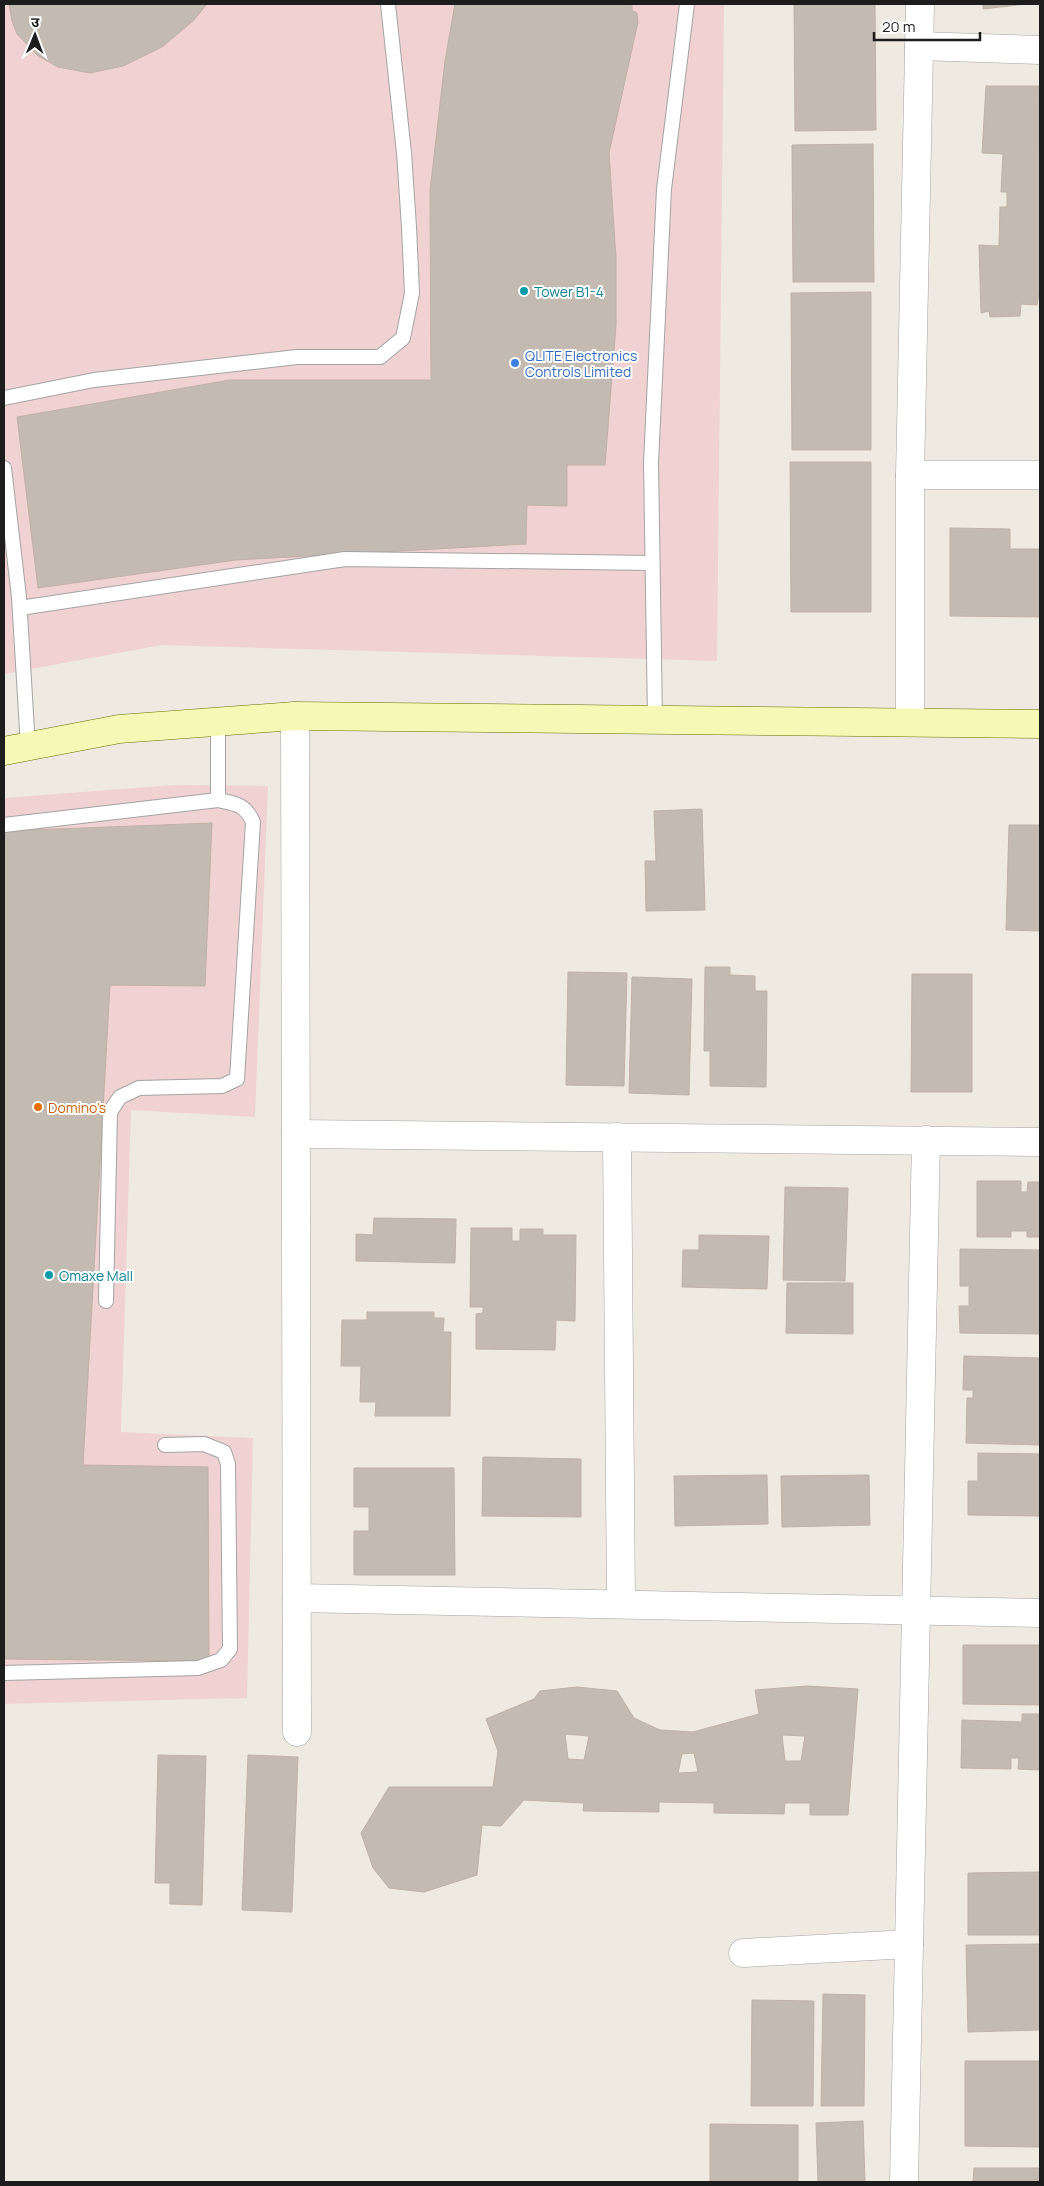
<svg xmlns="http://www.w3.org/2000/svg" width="1044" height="2186" font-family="Manrope,'Noto Sans Devanagari',sans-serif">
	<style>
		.commercial { fill: #efd2d1 }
		.building { fill: #c3bab2; stroke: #c0b1a5; fill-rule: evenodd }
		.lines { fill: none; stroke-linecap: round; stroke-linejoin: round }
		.lane-casing { stroke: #a4a4a4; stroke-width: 16 }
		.street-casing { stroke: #a4a4a4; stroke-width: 29 }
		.secondary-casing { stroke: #667205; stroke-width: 29 }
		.lane { stroke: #fff; stroke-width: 14 }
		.street { stroke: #fff; stroke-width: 28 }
		.secondary { stroke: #f5f9b5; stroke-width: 28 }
		.culture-dot { fill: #0f9aa8; stroke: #fff; stroke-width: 2 }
		.shop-dot { fill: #3f7fe0; stroke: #fff; stroke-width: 2 }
		.food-dot { fill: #e8710a; stroke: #fff; stroke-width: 2 }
		.labels { text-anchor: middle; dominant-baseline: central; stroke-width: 4; stroke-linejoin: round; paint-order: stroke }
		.culture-label { font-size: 14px; fill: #0d838f; stroke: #fff; text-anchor: start }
		.shop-label { font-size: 14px; fill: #366cbe; stroke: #fff; text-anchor: start }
		.food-label { font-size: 14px; fill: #c56008; stroke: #fff; text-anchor: start }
	</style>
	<rect width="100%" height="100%" fill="#eeeae2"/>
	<g class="commercial">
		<path d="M 4,4 L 724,4 L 717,661 L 162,645 L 4,674 Z"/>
		<path d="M 174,785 L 268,786 L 255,1117 L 131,1110 L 121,1432 L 253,1438 L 247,1698 L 4,1704 L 4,798 Z"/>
	</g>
	<g class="building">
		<path d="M 9,4 L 207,4 L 194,20 L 162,47 L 123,66 L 90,73 L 58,67 L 38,56 L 17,34 L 12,21 Z"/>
		<path d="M 455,4 L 632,4 L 632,10 L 637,13 L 638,22 L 609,153 L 616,258 L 616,325 L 605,465 L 567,465 L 567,506 L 527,505 L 526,544 L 236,560 L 38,588 L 17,417 L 230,380 L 431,380 L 430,191 L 445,61 Z"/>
		<path d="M 794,4 L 875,4 L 876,130 L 795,131 Z"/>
		<path d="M 983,4 L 1026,4 L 983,9 Z"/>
		<path d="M 986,86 L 1039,86 L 1040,286 L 1037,305 L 1021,304 L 1020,316 L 990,317 L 989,311 L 981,313 L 979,245 L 999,246 L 1000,207 L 1007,207 L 1007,192 L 1001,192 L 1003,154 L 982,153 Z"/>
		<path d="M 873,144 L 874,282 L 793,282 L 792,145 Z"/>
		<path d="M 871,292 L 871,450 L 792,450 L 791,293 Z"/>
		<path d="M 790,462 L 871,462 L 871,612 L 791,612 Z"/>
		<path d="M 950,528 L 1010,529 L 1010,549 L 1040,549 L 1040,617 L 950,616 Z"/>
		<path d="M 702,809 L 705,910 L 646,911 L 645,861 L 656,861 L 654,811 Z"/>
		<path d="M 212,823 L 205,986 L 110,985 L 83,1465 L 208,1467 L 209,1661 L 4,1659 L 4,831 Z"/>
		<path d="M 1009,825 L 1040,825 L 1040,931 L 1006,930 Z"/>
		<path d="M 705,967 L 730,967 L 730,975 L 755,976 L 755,991 L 767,991 L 766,1087 L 710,1086 L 710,1051 L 704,1051 Z"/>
		<path d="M 568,972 L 627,973 L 624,1086 L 566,1085 Z"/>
		<path d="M 912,974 L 972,974 L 972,1092 L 911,1092 Z"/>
		<path d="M 632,977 L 692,979 L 689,1095 L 629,1093 Z"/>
		<path d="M 977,1181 L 1021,1181 L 1021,1192 L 1027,1192 L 1028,1182 L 1040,1182 L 1040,1237 L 1027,1237 L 1027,1231 L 1011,1231 L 1011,1237 L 977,1237 Z"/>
		<path d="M 785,1187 L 848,1188 L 845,1281 L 783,1280 Z"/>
		<path d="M 374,1218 L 456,1219 L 455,1263 L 356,1261 L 356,1234 L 373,1235 Z"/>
		<path d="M 471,1228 L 512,1228 L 512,1241 L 520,1241 L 520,1229 L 543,1229 L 543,1235 L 576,1235 L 575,1321 L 556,1320 L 555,1350 L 476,1349 L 476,1314 L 483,1313 L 483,1307 L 470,1307 Z"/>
		<path d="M 699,1235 L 769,1236 L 767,1289 L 682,1287 L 683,1250 L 699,1250 Z"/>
		<path d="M 960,1249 L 1040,1250 L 1040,1334 L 960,1333 L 959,1306 L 969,1306 L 969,1286 L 960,1286 Z"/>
		<path d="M 787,1283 L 853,1283 L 853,1334 L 786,1333 Z"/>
		<path d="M 367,1312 L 434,1312 L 434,1318 L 444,1318 L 443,1332 L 451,1332 L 450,1416 L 375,1416 L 376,1402 L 360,1402 L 361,1366 L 341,1366 L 342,1320 L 367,1320 Z"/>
		<path d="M 964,1356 L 1040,1358 L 1040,1445 L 966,1443 L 967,1398 L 973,1398 L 973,1390 L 963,1390 Z"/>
		<path d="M 978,1453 L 1040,1454 L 1040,1516 L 968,1515 L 968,1481 L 978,1481 Z"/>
		<path d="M 483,1457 L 581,1459 L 581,1517 L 482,1516 Z"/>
		<path d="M 354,1468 L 454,1468 L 455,1575 L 354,1575 L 354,1531 L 369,1531 L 369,1507 L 354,1507 Z"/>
		<path d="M 767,1475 L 768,1524 L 675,1526 L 674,1476 Z"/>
		<path d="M 869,1475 L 870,1525 L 782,1527 L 781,1476 Z"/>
		<path d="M 963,1645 L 1040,1645 L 1040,1705 L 963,1704 Z"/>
		<path d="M 807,1686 L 858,1689 L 848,1815 L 810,1815 L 810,1803 L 785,1803 L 784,1814 L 714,1813 L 714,1803 L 659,1802 L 659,1812 L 583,1811 L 584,1803 L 524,1800 L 501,1826 L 482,1825 L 477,1875 L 424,1892 L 389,1888 L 373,1868 L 361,1833 L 389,1787 L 493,1787 L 498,1751 L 486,1719 L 534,1699 L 540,1691 L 577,1687 L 617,1691 L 634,1718 L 660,1730 L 693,1732 L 759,1714 L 755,1690 ZM 565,1734 L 589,1736 L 584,1760 L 568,1759 ZM 782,1735 L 805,1736 L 801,1761 L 785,1761 ZM 694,1753 L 698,1772 L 678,1773 L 682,1754 Z"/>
		<path d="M 1022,1714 L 1040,1714 L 1040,1770 L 1018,1769 L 1019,1758 L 1011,1758 L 1011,1769 L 961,1768 L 962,1720 L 1022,1722 Z"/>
		<path d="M 158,1755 L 206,1756 L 202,1905 L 170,1904 L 170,1883 L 155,1883 Z"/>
		<path d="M 248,1755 L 298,1757 L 292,1912 L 242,1910 Z"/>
		<path d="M 1040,1872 L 1040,1935 L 968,1935 L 968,1873 Z"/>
		<path d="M 1040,1944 L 1040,2030 L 968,2032 L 966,1945 Z"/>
		<path d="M 823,1994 L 865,1995 L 864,2106 L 821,2106 Z"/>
		<path d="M 752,2000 L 814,2001 L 813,2106 L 751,2106 Z"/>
		<path d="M 965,2061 L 1040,2061 L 1040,2147 L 965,2146 Z"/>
		<path d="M 863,2121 L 865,2182 L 818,2182 L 816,2123 Z"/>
		<path d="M 710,2124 L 798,2125 L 798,2182 L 710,2182 Z"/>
		<path d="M 974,2168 L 1040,2168 L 1040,2182 L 973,2182 Z"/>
	</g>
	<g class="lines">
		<defs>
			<g id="lane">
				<path d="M 4,398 L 94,380 L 297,357 L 380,357 L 403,338 L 412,293 L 409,227 L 404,153 L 388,4"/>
				<path d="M 4,468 L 19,597 L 28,747"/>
				<path d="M 20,608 L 345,559 L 652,563"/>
				<path d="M 655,720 L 651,463 L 664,189 L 687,4"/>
				<path d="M 218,722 L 218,800"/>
				<path d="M 4,825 L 218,800 C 236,804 245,804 253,822 L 237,1079 L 222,1086 L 139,1088 L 120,1097 L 110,1112 L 106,1301"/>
				<path d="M 4,1673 L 198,1668 L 221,1660 L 230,1649 L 228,1464 L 224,1452 L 204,1444 L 165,1445"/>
			</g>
			<g id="street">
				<path d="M 919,46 L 1040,50"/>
				<path d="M 910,475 L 1040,475"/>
				<path d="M 295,716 L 297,1732"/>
				<path d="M 910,722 L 910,475 L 920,4"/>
				<path d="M 296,1134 L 1040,1142"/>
				<path d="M 617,1137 L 621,1604"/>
				<path d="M 297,1598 L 1040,1613"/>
				<path d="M 743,1953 L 909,1944"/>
				<path d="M 904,2182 L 926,1140"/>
			</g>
			<path id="secondary" d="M 4,751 L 119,729 L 295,716 L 1040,724"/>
		</defs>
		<use href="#lane" class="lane-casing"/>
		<use href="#street" class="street-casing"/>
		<use href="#secondary" class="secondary-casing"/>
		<use href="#lane" class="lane"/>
		<use href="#street" class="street"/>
		<use href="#secondary" class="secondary"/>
	</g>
	<g class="culture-dot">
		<circle cx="524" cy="291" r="5"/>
		<circle cx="49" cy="1275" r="5"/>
	</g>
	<circle class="shop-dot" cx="515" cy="363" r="5"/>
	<circle class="food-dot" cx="38" cy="1107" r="5"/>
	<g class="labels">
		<g class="culture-label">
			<text x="534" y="291">Tower B1-4</text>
			<text x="59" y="1275">Omaxe Mall</text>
		</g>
		<g class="shop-label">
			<text x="525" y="355">QLITE Electronics<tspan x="525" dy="16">Controls Limited</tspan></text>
		</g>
		<g class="food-label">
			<text x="48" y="1107">Domino's</text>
		</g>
	</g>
	<rect width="1044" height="2186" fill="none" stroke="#1d1d1d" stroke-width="10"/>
	<g transform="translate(35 35) rotate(1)" stroke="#ffffff" stroke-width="4" paint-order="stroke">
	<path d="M0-4L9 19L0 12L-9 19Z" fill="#1d1d1d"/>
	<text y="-8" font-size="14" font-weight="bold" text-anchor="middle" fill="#1d1d1d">उ</text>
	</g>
	<path d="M874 32v8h106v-8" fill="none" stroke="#1d1d1d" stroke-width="2.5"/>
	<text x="882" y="32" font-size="15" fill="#1d1d1d" stroke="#ffffff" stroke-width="4" paint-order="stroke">20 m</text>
</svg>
